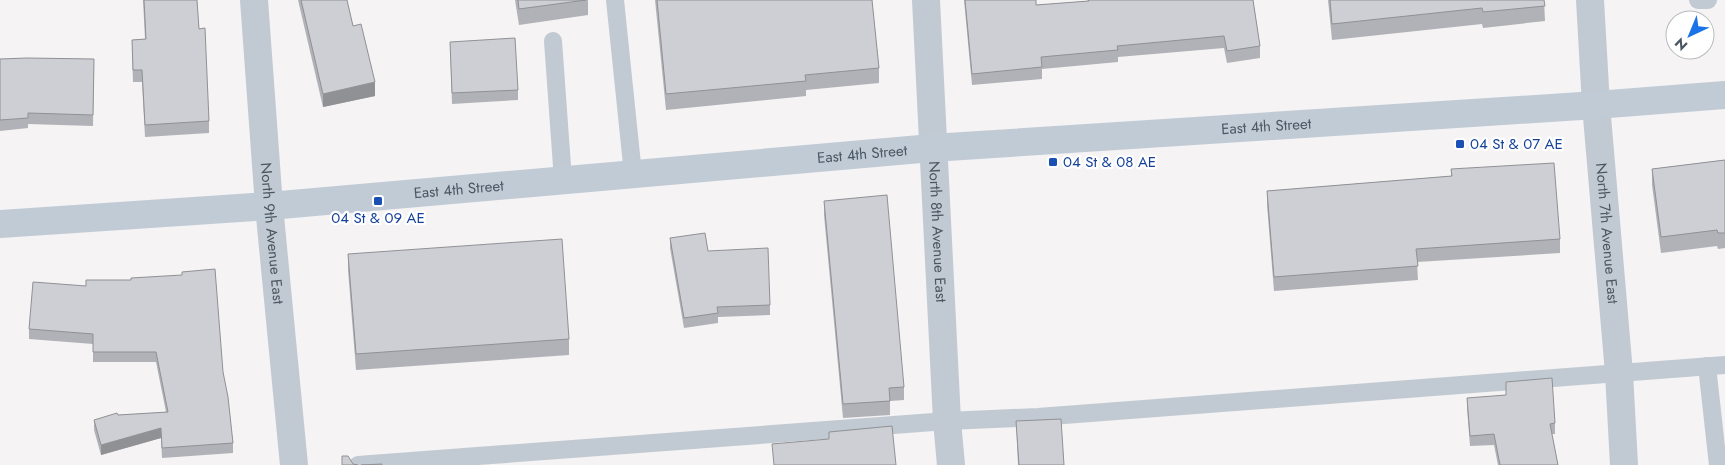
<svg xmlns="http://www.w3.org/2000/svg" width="1725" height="465" font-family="Jost,sans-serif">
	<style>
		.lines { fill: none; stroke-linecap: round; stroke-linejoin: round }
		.lane { stroke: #c1cad2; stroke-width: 18 }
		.street { stroke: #c1cad2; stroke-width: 28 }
		.secondary { stroke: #c1cbd6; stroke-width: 28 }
		.wall { fill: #b0b2b7 }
		.shaded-wall { fill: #909195 }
		.building { fill: #cdcfd5; stroke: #909195 }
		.transit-dot { fill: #1a4fb4; stroke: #fff; stroke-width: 2 }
		.labels { text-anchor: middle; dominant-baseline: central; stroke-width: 4.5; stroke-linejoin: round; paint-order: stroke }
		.street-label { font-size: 15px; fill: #4a5661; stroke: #fff }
		.transit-label { font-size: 15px; fill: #164399; stroke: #fff; text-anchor: start }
	</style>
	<rect width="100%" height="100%" fill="#f5f3f3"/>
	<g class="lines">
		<g class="lane">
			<path d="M 615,0 L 633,174"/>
			<path d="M 1698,0 L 1708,0"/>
			<path d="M 553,41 L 563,180"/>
			<path d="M 1707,366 L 1718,465"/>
			<path d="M 358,465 L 947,421 L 1038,417 L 1725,365"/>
		</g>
		<g class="street">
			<path id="s1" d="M 254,0 L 269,206 L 294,465"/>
			<path id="s2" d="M 926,0 L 947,421 L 951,465"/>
			<path id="s3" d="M 1590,0 L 1596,105 L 1619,373 L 1624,465"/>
		</g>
		<path class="secondary" id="s4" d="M 0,224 L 269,206 L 932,148 L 1596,105 L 1725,95"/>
	</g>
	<g class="wall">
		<path d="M 143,0 L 197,0 L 199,29 L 209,121 L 209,133 L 145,137 L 142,82 L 133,82 L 132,52 L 132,40 L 145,39 Z"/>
		<path d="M 298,0 L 347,0 L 353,26 L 375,96 L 323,107 Z"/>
		<path d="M 515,0 L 588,0 L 588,15 L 519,25 Z"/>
		<path d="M 655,0 L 872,0 L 879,68 L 879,83 L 806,90 L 806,96 L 666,110 Z"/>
		<path d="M 964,0 L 1036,0 L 1036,5 L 1088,1 L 1087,0 L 1253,0 L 1260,46 L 1260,58 L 1227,63 L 1224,48 L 1118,57 L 1118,62 L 1042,69 L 1042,79 L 972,85 Z"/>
		<path d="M 1328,0 L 1544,0 L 1545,21 L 1483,28 L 1482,24 L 1332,40 Z"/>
		<path d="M 450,42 L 518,90 L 518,100 L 452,104 Z"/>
		<path d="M 0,59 L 94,59 L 93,126 L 28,124 L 28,128 L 0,131 Z"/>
		<path d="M 1725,160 L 1725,248 L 1718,249 L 1717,246 L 1661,253 L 1652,185 L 1652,169 Z"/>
		<path d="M 1451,169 L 1560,239 L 1560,253 L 1417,262 L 1418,280 L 1274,291 L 1267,205 L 1267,191 L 1451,176 Z"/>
		<path d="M 824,201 L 904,387 L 904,400 L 890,401 L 890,415 L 843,418 L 824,215 Z"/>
		<path d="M 670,238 L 708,251 L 770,305 L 770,315 L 718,317 L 718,323 L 684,328 L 670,248 Z"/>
		<path d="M 348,254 L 569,339 L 569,355 L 356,370 L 348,270 Z"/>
		<path d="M 86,286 L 223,372 L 233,443 L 233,453 L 162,458 L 161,438 L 101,455 L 94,430 L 94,420 L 118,415 L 166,412 L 156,362 L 93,362 L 93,344 L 29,339 L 29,329 Z"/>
		<path d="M 1506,382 L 1555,423 L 1555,434 L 1552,434 L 1558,465 L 1498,465 L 1494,445 L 1470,446 L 1467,408 L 1467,398 L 1506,395 Z"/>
		<path d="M 1016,421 L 1064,465 L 1018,465 Z"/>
	</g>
	<g class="shaded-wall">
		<path d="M 375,82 L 375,96 L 323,107 L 323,94 Z"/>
		<path d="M 161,428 L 161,438 L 101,455 L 101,445 Z"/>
	</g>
	<g class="building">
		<path d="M 144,0 L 197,0 L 199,29 L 205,28 L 209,121 L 145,125 L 142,70 L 133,70 L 132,40 L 146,39 Z"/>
		<path d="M 301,0 L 347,0 L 353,26 L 361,24 L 375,82 L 323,94 Z"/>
		<path d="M 518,0 L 586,0 L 519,9 Z"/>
		<path d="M 657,0 L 872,0 L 879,68 L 805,75 L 806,81 L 666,94 Z"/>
		<path d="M 965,0 L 1036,0 L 1036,5 L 1089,1 L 1089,0 L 1253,0 L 1260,46 L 1227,51 L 1224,36 L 1117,46 L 1118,50 L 1041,57 L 1042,67 L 972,74 Z"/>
		<path d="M 1330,0 L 1544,0 L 1545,6 L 1483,12 L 1482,8 L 1332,24 Z"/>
		<path d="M 515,38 L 518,90 L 452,93 L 450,42 Z"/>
		<path d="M 27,58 L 94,59 L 93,115 L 28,113 L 28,118 L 0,120 L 0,59 Z"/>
		<path d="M 1725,160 L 1725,233 L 1718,233 L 1717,230 L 1661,237 L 1652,169 Z"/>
		<path d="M 1554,163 L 1560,239 L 1416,249 L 1418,266 L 1274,277 L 1267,191 L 1452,176 L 1451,169 Z"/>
		<path d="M 887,195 L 904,387 L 889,388 L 890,401 L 843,404 L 824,201 Z"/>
		<path d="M 705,233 L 708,251 L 768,248 L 770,305 L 717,307 L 718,313 L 684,318 L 670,238 Z"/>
		<path d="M 562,239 L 569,339 L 356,354 L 348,254 Z"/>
		<path d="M 215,269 L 223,372 L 228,397 L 233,443 L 162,448 L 161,428 L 101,445 L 94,420 L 117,413 L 118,415 L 168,412 L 156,352 L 93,352 L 93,334 L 29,329 L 33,282 L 86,286 L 86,280 L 131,280 L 131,278 L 182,275 L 182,272 Z"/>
		<path d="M 1552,378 L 1555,423 L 1550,424 L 1558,465 L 1500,465 L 1494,434 L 1470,436 L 1467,398 L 1506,395 L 1506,382 Z"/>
		<path d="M 1061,419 L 1064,465 L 1019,465 L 1016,421 Z"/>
		<path d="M 892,426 L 896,465 L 774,465 L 772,444 L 829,439 L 829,432 Z"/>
		<path d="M 342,456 L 348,456 L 353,464 L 358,465 L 342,465 Z"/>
		<path d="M 382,464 L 382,465 L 361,465 Z"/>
	</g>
	<g class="transit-dot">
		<rect x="1455" y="139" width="10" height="10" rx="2.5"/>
		<rect x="1048" y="157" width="10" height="10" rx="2.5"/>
		<rect x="373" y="196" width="10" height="10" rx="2.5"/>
	</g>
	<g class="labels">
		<g class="street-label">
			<text stroke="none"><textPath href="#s4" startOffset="1270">East 4th Street</textPath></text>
			<text stroke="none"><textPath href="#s4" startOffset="865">East 4th Street</textPath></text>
			<text stroke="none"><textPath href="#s4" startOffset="460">East 4th Street</textPath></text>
			<text stroke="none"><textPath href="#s1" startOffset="234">North 9th Avenue East</textPath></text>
			<text stroke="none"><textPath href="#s2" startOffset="232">North 8th Avenue East</textPath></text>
			<text stroke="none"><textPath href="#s3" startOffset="234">North 7th Avenue East</textPath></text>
		</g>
		<g class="transit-label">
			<text x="1470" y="144">04 St &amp; 07 AE</text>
			<text x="1063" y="162">04 St &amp; 08 AE</text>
			<text x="378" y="218" text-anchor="middle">04 St &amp; 09 AE</text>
		</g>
	</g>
	<g transform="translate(1690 35) rotate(224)"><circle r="24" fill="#ffffff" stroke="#b7bbc0"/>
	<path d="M0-4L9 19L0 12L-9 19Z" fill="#1a73e8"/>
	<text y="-8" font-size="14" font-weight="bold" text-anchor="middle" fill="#4a5661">N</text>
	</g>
</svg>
